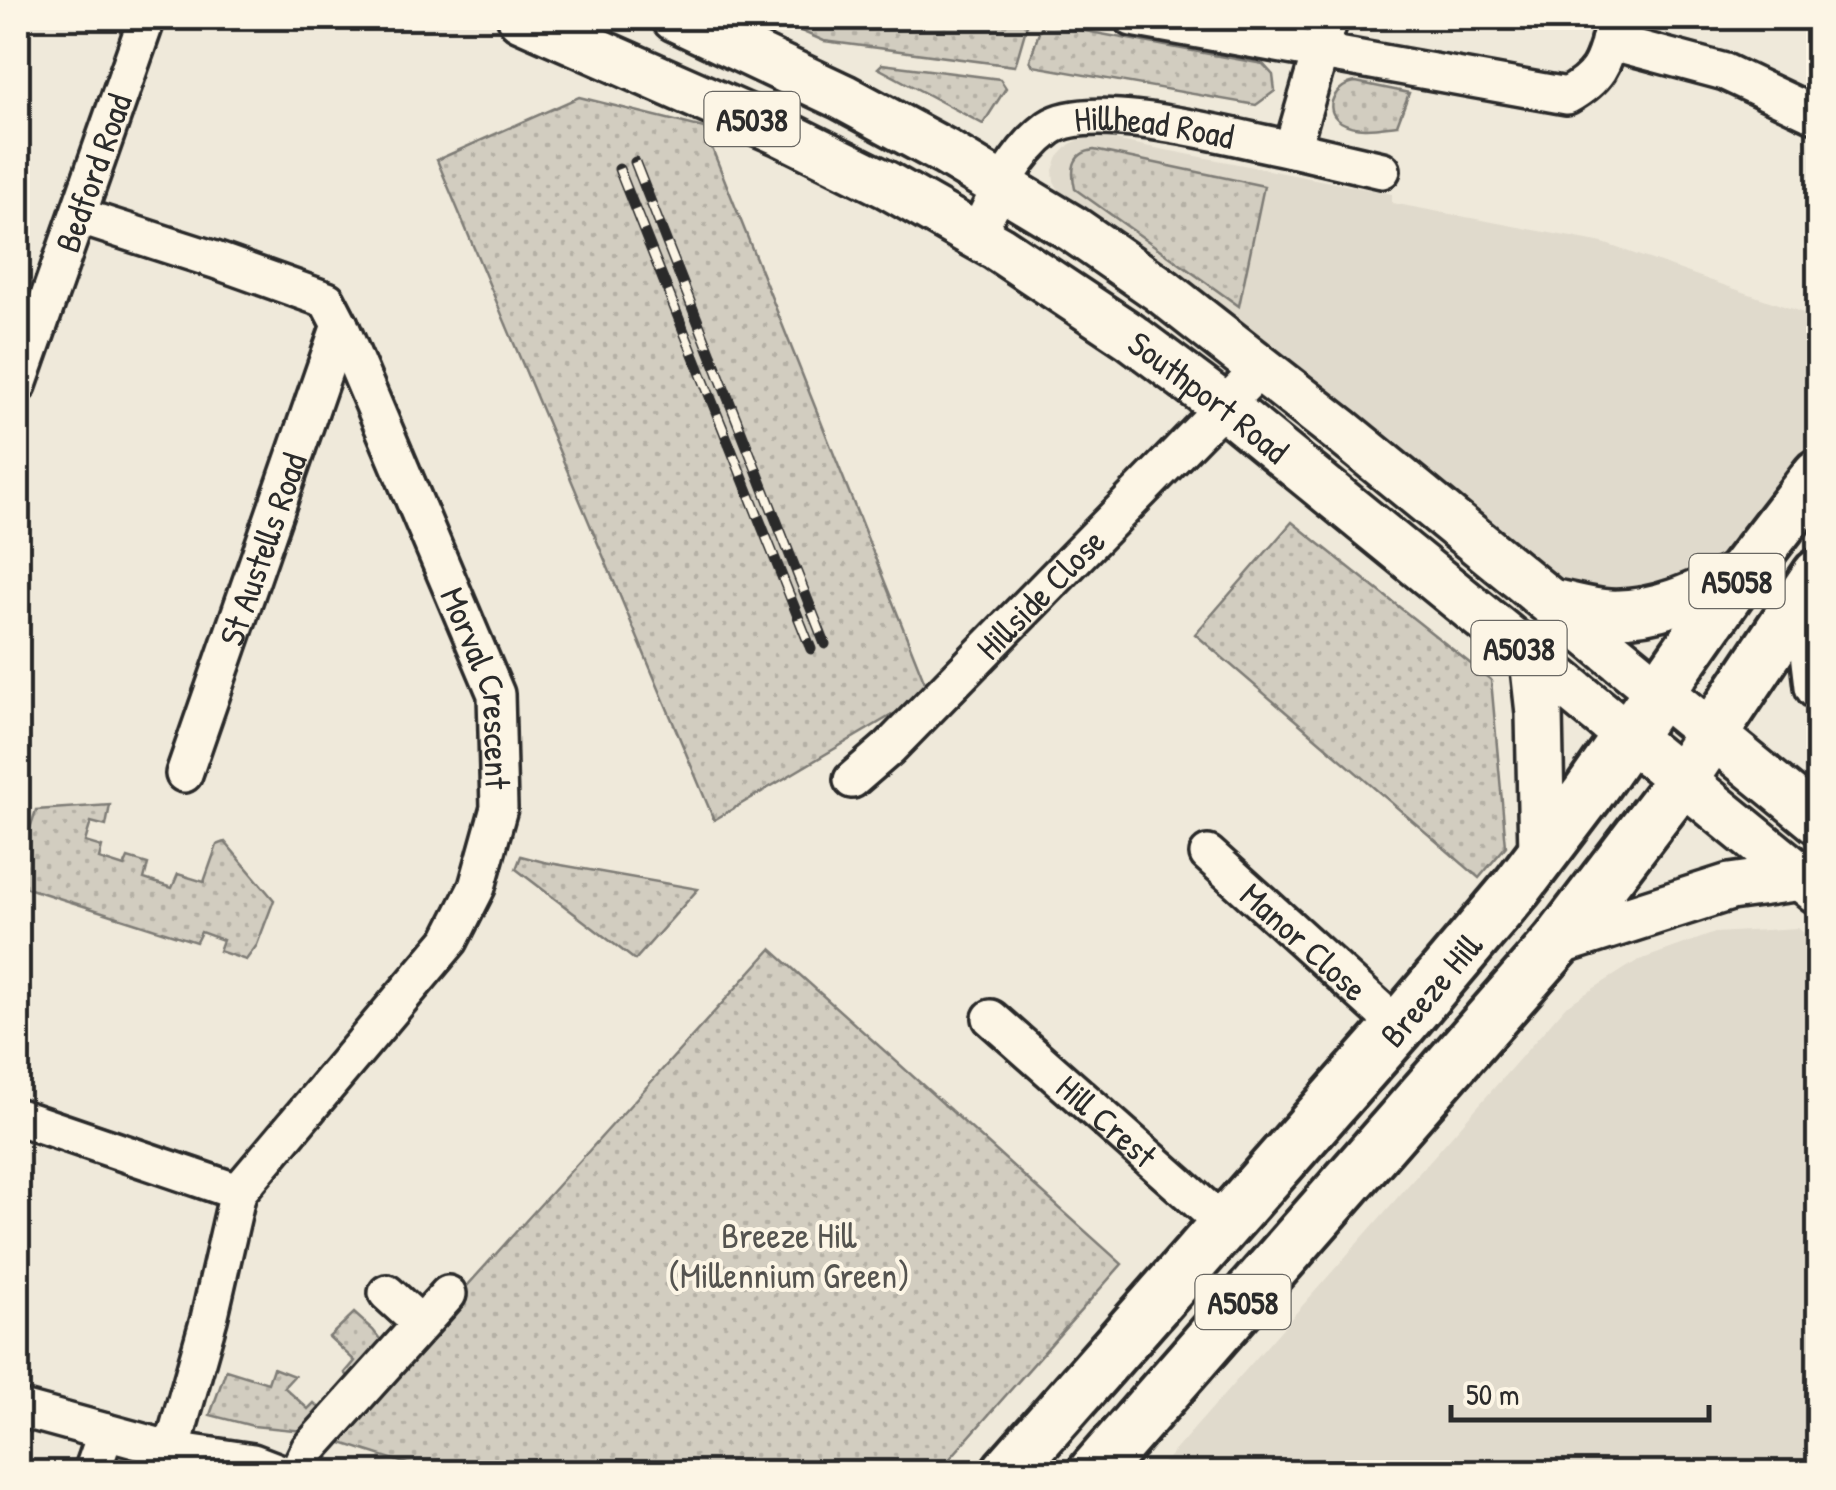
<svg xmlns="http://www.w3.org/2000/svg" width="1836" height="1490" font-family="'Patrick Hand',sans-serif">
	<style>
		.built { fill: #e0dacc }
		.green { fill: url(#green-dots); stroke: #7e7c76; stroke-width: 2.5 }
		.lines { fill: none; stroke-linecap: round; stroke-linejoin: round }
		.minor-casing { stroke: #2b2b2b; stroke-width: 42 }
		.major-casing { stroke: #2b2b2b; stroke-width: 52 }
		.highway-casing { stroke: #2b2b2b; stroke-width: 58 }
		.minor { stroke: #fcf5e5; stroke-width: 35 }
		.major { stroke: #fcf5e5; stroke-width: 45 }
		.highway { stroke: #fcf5e5; stroke-width: 50 }
		.rail-casing { stroke: #2b2b2b; stroke-width: 11 }
		.rail { stroke: #fcf5e5; stroke-width: 8; stroke-dasharray: 22; stroke-linecap: butt }
		.labels { text-anchor: middle; dominant-baseline: central; stroke-width: 8; stroke-linejoin: round; paint-order: stroke }
		.shield { fill: #fcf5e5; stroke: #6a6863; stroke-width: 2.5 }
		.shield-label { font-size: 32px; font-weight: bold; fill: #2b2b2b }
		.street-label { font-size: 35px; fill: #2b2b2b; stroke: #fcf5e5 }
		.park-label { font-size: 35px; fill: #555450; stroke: #fcf5e5 }
	</style>
	<defs>
		<pattern id="green-dots" width="8" height="8" patternUnits="userSpaceOnUse" patternTransform="scale(2.5)"><rect width="8" height="8" fill="#d2cdc0"/><path d="M2 2h.1M6 6h.1" fill="none" stroke="#b4b0a5" stroke-width="1.8" stroke-linecap="round"/></pattern>
	</defs>
	<rect width="100%" height="100%" fill="#efe9da"/>
	<filter id="ink" filterUnits="userSpaceOnUse"><feTurbulence type="fractalNoise" baseFrequency=".01" numOctaves="2"/><feDisplacementMap in="SourceGraphic" scale="20" xChannelSelector="R" yChannelSelector="G"/><feConvolveMatrix kernelMatrix="1 2 1 2 8 2 1 2 1" color-interpolation-filters="sRGB"/></filter>
	<g filter="url(#ink)">
		<g class="built">
			<path d="M 1099,137 L 1392,194 L 1392,203 L 1603,243 L 1818,318 L 1818,441 L 1733,553 L 1649,598 L 1561,584 L 1063,198 L 1054,181 L 1053,170 L 1058,157 L 1070,144 L 1084,138 Z"/>
			<path d="M 1798,928 L 1818,945 L 1818,1472 L 1156,1472 L 1566,1006 L 1637,961 L 1715,933 Z"/>
		</g>
		<g class="green">
			<path d="M 771,18 L 1029,18 L 1015,66 L 824,41 Z"/>
			<path d="M 1042,23 L 1263,64 L 1273,75 L 1275,91 L 1256,105 L 1033,66 L 1030,60 Z"/>
			<path d="M 882,64 L 1000,79 L 1006,88 L 983,124 L 878,68 Z"/>
			<path d="M 1356,82 L 1409,93 L 1397,125 C 1379,127 1358,132 1341,122 C 1320,109 1337,84 1356,82 Z"/>
			<path d="M 579,97 L 704,128 L 929,693 L 714,820 L 437,160 Z"/>
			<path d="M 1094,150 L 1264,186 L 1239,306 L 1075,189 C 1071,171 1071,153 1094,150 Z"/>
			<path d="M 1292,522 L 1491,680 L 1506,846 L 1479,878 L 1195,634 Z"/>
			<path d="M 110,805 L 106,826 L 91,822 L 85,842 L 102,847 L 99,859 L 124,867 L 128,858 L 148,864 L 144,879 L 172,888 L 178,874 L 204,882 L 217,845 L 225,842 L 274,900 L 257,945 L 246,960 L 219,951 L 223,940 L 201,932 L 196,942 L 18,885 L 18,865 L 36,810 Z"/>
			<path d="M 521,856 L 544,862 L 698,889 L 635,960 L 516,869 Z"/>
			<path d="M 771,949 L 1122,1264 L 938,1472 L 432,1472 L 329,1439 Z"/>
			<path d="M 354,1313 L 373,1330 L 386,1347 L 355,1383 L 345,1373 L 355,1361 L 329,1337 Z"/>
			<path d="M 273,1368 L 294,1376 L 284,1387 L 308,1409 L 314,1403 L 326,1414 L 304,1431 L 253,1426 L 210,1415 L 226,1370 L 268,1383 Z"/>
		</g>
		<g class="lines">
			<defs>
				<g id="minor">
					<path d="M 1132,18 L 1567,96 C 1606,74 1604,58 1616,18"/>
					<path d="M 1609,41 L 1725,72 L 1812,113"/>
					<path d="M 1292,149 L 1382,170"/>
					<path id="s1" d="M 78,216 L 215,260 L 327,300 L 340,325 L 496,694 L 499,808 L 477,887 L 450,940 L 238,1192 L 209,1319 L 172,1450"/>
					<path id="s2" d="M 976,237 C 994,199 1014,154 1049,128 C 1093,98 1237,139 1292,149 L 1330,18"/>
					<path id="s3" d="M 18,385 L 147,18"/>
					<path id="s4" d="M 184,774 L 340,325"/>
					<path id="s5" d="M 852,780 L 889,748 L 1261,368"/>
					<path id="s6" d="M 1208,854 L 1399,1027"/>
					<path id="s7" d="M 991,1018 L 1225,1225"/>
					<path d="M 18,1117 L 238,1192"/>
					<path d="M 387,1293 L 421,1324"/>
					<path d="M 18,1408 L 172,1450 L 253,1462 L 279,1472"/>
					<path d="M 92,1472 L 106,1432"/>
					<path d="M 298,1472 L 309,1449 L 448,1294"/>
				</g>
				<g id="major">
					<path id="s8" d="M 521,18 L 780,132 L 887,185 L 998,248 L 1130,336 L 1225,407 L 1818,891"/>
					<path d="M 675,18 L 843,97 L 945,152 L 1073,229 L 1161,290 L 1341,431 L 1818,821"/>
					<path d="M 1555,603 C 1572,606 1591,612 1609,613 C 1658,615 1700,593 1743,572"/>
					<path d="M 1818,605 L 1812,635 L 1818,686"/>
					<path d="M 1533,659 L 1539,713 L 1542,854"/>
					<path d="M 1558,942 L 1730,887 L 1802,877"/>
				</g>
				<g id="highway">
					<path id="s9" d="M 1007,1472 L 1399,1027 L 1518,886 L 1587,795 L 1743,572 L 1818,475"/>
					<path d="M 1094,1472 L 1558,942 L 1681,781 L 1818,575"/>
				</g>
			</defs>
			<use href="#minor" class="minor-casing"/>
			<use href="#major" class="major-casing"/>
			<use href="#highway" class="highway-casing"/>
			<use href="#minor" class="minor"/>
			<use href="#major" class="major"/>
			<use href="#highway" class="highway"/>
			<defs>
				<g id="rail">
					<path d="M 635,162 L 825,644"/>
					<path d="M 619,169 L 811,649"/>
				</g>
			</defs>
			<use href="#rail" class="rail-casing"/>
			<use href="#rail" class="rail"/>
		</g>
	</g>
	<g class="labels">
		<g class="shield">
			<rect x="704.5" y="92" width="95" height="54" rx="8"/>
			<rect x="1689.5" y="554" width="95" height="54" rx="8"/>
			<rect x="1471.5" y="621" width="95" height="54" rx="8"/>
			<rect x="1195.5" y="1275" width="95" height="54" rx="8"/>
		</g>
		<g class="shield-label">
			<text x="752" y="119">A5038</text>
			<text x="1737" y="581">A5058</text>
			<text x="1519" y="648">A5038</text>
			<text x="1243" y="1302">A5058</text>
		</g>
		<g class="street-label">
			<text stroke="none"><textPath href="#s2" startOffset="240">Hillhead Road</textPath></text>
			<text stroke="none"><textPath href="#s3" startOffset="225">Bedford Road</textPath></text>
			<text stroke="none"><textPath href="#s8" startOffset="788">Southport Road</textPath></text>
			<text stroke="none"><textPath href="#s4" startOffset="238">St Austells Road</textPath></text>
			<text stroke="none"><textPath href="#s5" startOffset="265">Hillside Close</textPath></text>
			<text stroke="none"><textPath href="#s1" startOffset="682">Morval Crescent</textPath></text>
			<text stroke="none"><textPath href="#s6" startOffset="130">Manor Close</textPath></text>
			<text stroke="none"><textPath href="#s9" startOffset="642">Breeze Hill</textPath></text>
			<text stroke="none"><textPath href="#s7" startOffset="155">Hill Crest</textPath></text>
		</g>
		<g class="park-label">
			<text x="789" y="1235">Breeze Hill<tspan x="789" dy="40">(Millennium Green)</tspan></text>
		</g>
	</g>
	<rect width="1836" height="1490" fill="none" stroke="#fcf5e5" stroke-width="60"/>
	<rect x="30" y="30" width="1776" height="1430" fill="none" stroke="#2b2b2b" stroke-width="4" filter="url(#ink)"/>
	<path d="M1451 1405v15h258v-15" fill="none" stroke="#2b2b2b" stroke-width="5"/>
	<text x="1466" y="1405" font-size="30" fill="#2b2b2b" stroke="#fcf5e5" stroke-width="8" paint-order="stroke">50 m</text>
</svg>
